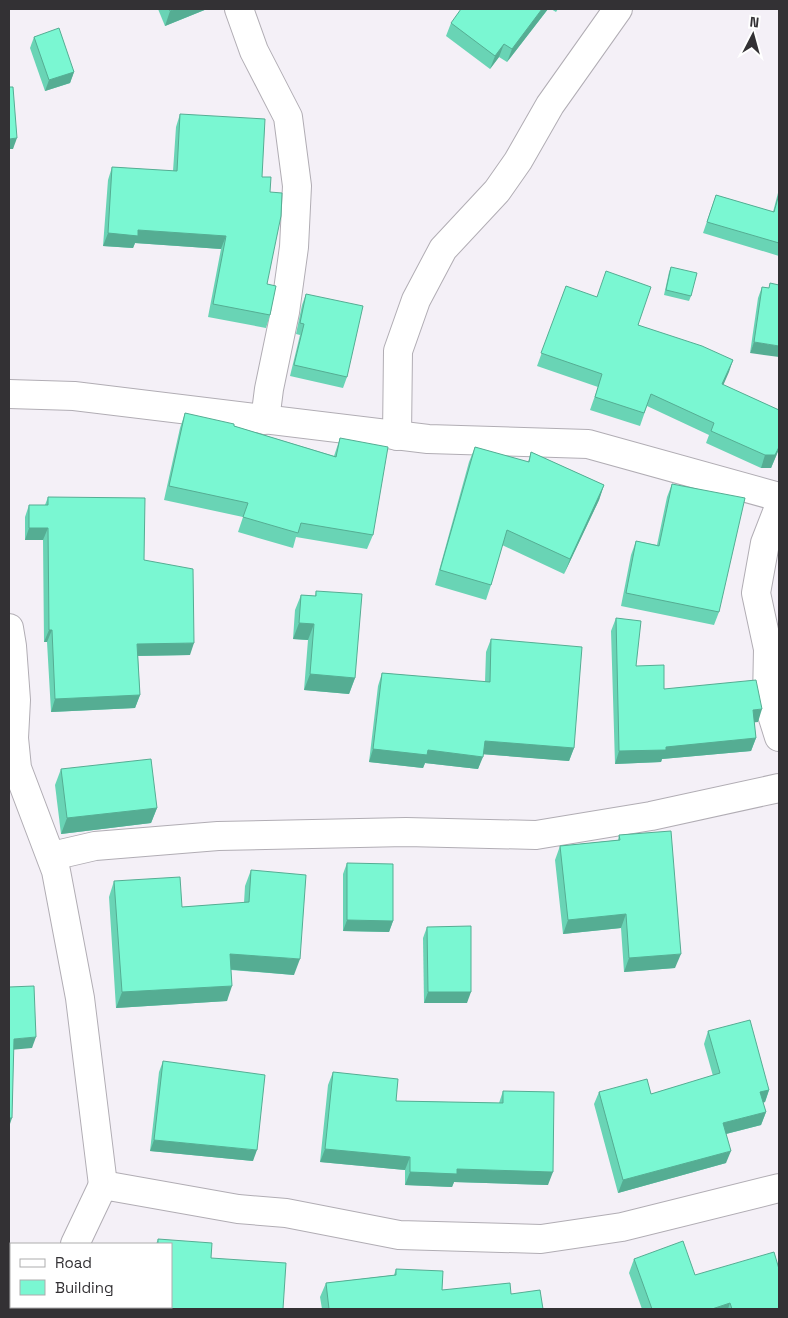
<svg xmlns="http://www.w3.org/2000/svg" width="788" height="1318" font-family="'Space Grotesk',sans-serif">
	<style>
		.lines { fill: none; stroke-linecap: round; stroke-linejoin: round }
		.minor-casing { stroke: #b1adb4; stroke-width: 30 }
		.minor { stroke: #fff; stroke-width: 28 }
		.wall { fill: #69d4b5 }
		.shaded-wall { fill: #55ad93 }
		.building { fill: #7af7d2; stroke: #55ad93 }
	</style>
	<rect width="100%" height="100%" fill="#f4f0f7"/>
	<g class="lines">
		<defs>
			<g id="minor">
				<path d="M 239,9 L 254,51 L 288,117 L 297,186 L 294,247 L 285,312 L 269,389 L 265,420"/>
				<path d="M 9,394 L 74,396 L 428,439 L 588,444 L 779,497"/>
				<path d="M 397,436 L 398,351 L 416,300 L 443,249 L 497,191 L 518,161 L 550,105 L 618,9"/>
				<path d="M 779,507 L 765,543 L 756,593 L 768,649 L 767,699 L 779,737"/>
				<path d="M 9,628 L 12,646 L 16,700 L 14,738 L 17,768 L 56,871 L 80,998 L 103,1185"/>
				<path d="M 52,856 L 95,846 L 218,836 L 406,832 L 536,835 L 651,816 L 779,788"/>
				<path d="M 75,1244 L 103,1185 L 238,1209 L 286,1213 L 399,1235 L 541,1239 L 622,1227 L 779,1188"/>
				<path d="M 66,1309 L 67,1307"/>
			</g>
		</defs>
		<use href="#minor" class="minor-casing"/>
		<use href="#minor" class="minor"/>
	</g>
	<g class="wall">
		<path d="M 158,9 L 207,9 L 165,26 Z"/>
		<path d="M 548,9 L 507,62 L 499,57 L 490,69 L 446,36 L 451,23 Z"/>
		<path d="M 551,9 L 558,9 L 556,12 Z"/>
		<path d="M 34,37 L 74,72 L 70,83 L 45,91 L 30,48 Z"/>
		<path d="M 180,114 L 262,177 L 270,192 L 267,284 L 270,315 L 266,328 L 208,317 L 221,249 L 135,243 L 133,248 L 103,246 L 108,180 L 112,167 L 173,171 L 176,127 Z"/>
		<path d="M 779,189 L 779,256 L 703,233 L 716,195 L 773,212 Z"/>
		<path d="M 671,267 L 691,296 L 689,301 L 664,295 L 669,272 Z"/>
		<path d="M 779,285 L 750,353 L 758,298 L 762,287 L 769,288 Z"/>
		<path d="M 566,286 L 638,325 L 733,360 L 723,385 L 779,410 L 779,449 L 771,468 L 761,468 L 706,443 L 709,435 L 647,406 L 640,426 L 590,410 L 598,387 L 537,366 Z"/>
		<path d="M 306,294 L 347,377 L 343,388 L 290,376 L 300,335 L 296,334 L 302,305 Z"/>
		<path d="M 185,413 L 234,426 L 334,456 L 340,438 L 373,535 L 367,549 L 296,537 L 293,548 L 238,532 L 243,517 L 164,500 L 180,428 Z"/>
		<path d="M 475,447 L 528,462 L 531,452 L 604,485 L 599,500 L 564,574 L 502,545 L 491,585 L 486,600 L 435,585 L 469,462 Z"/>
		<path d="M 672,484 L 719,612 L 714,625 L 621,606 L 631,555 L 636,541 L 657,545 L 667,497 Z"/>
		<path d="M 48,497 L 144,560 L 190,655 L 138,656 L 140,695 L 135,708 L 51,712 L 47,642 L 44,642 L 43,540 L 25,540 L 25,517 L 29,505 L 45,505 Z"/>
		<path d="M 316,591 L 355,678 L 349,694 L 304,690 L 308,640 L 293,639 L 295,610 L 301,595 L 315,596 Z"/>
		<path d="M 616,618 L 636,666 L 664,689 L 758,722 L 754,722 L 756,738 L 751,751 L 662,759 L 661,762 L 615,764 L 611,631 Z"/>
		<path d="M 491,639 L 574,748 L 569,761 L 483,754 L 478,769 L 425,763 L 423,768 L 369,762 L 378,686 L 382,673 L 485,682 L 486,652 Z"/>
		<path d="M 61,769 L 157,808 L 151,823 L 61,834 L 55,785 Z"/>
		<path d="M 619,835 L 675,968 L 624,972 L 621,928 L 563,934 L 555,860 L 560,846 L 618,840 Z"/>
		<path d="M 347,863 L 393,921 L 389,932 L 343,931 L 343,874 Z"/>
		<path d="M 251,870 L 294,975 L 231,970 L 227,1001 L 116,1008 L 109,897 L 114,881 L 182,907 L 244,903 L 245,886 Z"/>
		<path d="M 427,927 L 467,1003 L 424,1003 L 423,938 Z"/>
		<path d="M 708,1031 L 769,1090 L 765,1102 L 763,1103 L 766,1112 L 761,1125 L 726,1134 L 726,1163 L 618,1193 L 594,1104 L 599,1092 L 651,1094 L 713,1076 L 704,1044 Z"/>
		<path d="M 163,1061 L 253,1161 L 150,1151 L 159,1072 Z"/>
		<path d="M 333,1072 L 396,1101 L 499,1103 L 503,1091 L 548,1185 L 454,1182 L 452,1187 L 405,1185 L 405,1170 L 320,1162 L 328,1085 Z"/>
		<path d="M 158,1239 L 211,1258 L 283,1309 L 149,1309 L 150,1307 L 171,1307 L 171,1244 L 156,1244 Z"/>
		<path d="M 634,1259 L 695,1275 L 779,1309 L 642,1309 L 629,1273 Z"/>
		<path d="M 396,1269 L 442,1290 L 511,1294 L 543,1309 L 322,1309 L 320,1297 L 326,1283 L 394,1275 Z"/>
	</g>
	<g class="shaded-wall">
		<path d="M 177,9 L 207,9 L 165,26 L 170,11 Z"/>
		<path d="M 542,9 L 548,9 L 507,62 L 512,49 Z"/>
		<path d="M 504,44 L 499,57 L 490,69 L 495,56 Z"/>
		<path d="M 74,72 L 70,83 L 45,91 L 49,80 Z"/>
		<path d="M 17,138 L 13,149 L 9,149 L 9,139 Z"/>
		<path d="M 138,230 L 226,236 L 221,249 L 135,243 L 133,248 L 103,246 L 108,233 Z"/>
		<path d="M 754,342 L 779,346 L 779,357 L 750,353 Z"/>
		<path d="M 733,360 L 729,372 L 718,397 L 722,384 Z"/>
		<path d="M 779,447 L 779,449 L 771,468 L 761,468 L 765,455 Z"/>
		<path d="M 604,485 L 599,500 L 564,574 L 570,559 Z"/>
		<path d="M 29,528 L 48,528 L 43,540 L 25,540 Z"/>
		<path d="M 299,623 L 314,624 L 308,640 L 293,639 Z"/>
		<path d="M 49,630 L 52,630 L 47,642 L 44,642 Z"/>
		<path d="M 194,643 L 190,655 L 133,656 L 137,644 Z"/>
		<path d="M 310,674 L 355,678 L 349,694 L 304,690 Z"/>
		<path d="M 140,695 L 135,708 L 51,712 L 55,699 Z"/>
		<path d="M 762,709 L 758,722 L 748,723 L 753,710 Z"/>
		<path d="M 756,738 L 751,751 L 662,759 L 661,762 L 615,764 L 619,751 Z"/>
		<path d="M 485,741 L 574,748 L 569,761 L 480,754 Z"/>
		<path d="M 373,749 L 428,750 L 483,757 L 478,769 L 425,763 L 423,768 L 369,762 Z"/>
		<path d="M 157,808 L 151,823 L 61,834 L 67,818 Z"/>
		<path d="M 626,914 L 621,928 L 563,934 L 568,920 Z"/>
		<path d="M 347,920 L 393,921 L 389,932 L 343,931 Z"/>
		<path d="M 230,954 L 300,959 L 294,975 L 225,969 Z"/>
		<path d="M 681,954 L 675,968 L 624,972 L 629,958 Z"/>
		<path d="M 232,986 L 227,1001 L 116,1008 L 122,992 Z"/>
		<path d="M 428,992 L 471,992 L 467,1003 L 424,1003 Z"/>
		<path d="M 36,1037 L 32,1048 L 10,1050 L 14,1039 Z"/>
		<path d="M 769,1090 L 765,1102 L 755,1104 L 760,1092 Z"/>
		<path d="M 766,1112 L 761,1125 L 718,1136 L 723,1123 Z"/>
		<path d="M 9,1118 L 12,1118 L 9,1127 Z"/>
		<path d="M 154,1140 L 257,1150 L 253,1161 L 150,1151 Z"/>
		<path d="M 325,1149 L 410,1157 L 405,1170 L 320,1162 Z"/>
		<path d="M 731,1151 L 726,1163 L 618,1193 L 623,1180 Z"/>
		<path d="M 457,1169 L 553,1172 L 548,1185 L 454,1182 L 452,1187 L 405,1185 L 410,1172 Z"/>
		<path d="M 730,1303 L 728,1309 L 712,1309 Z"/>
		<path d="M 14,1307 L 23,1307 L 22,1309 L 13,1309 Z"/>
	</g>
	<g class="building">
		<path d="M 169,9 L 177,9 L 170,11 Z"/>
		<path d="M 461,9 L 542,9 L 512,49 L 504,44 L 495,56 L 451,23 Z"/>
		<path d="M 59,28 L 74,72 L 49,80 L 34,37 Z"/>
		<path d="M 9,87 L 13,87 L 17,138 L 9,139 Z"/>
		<path d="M 180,114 L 265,119 L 262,177 L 271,177 L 270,192 L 282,193 L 281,216 L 267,284 L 276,286 L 270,315 L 213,304 L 226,236 L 138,230 L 138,236 L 108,233 L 112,167 L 177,171 Z"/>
		<path d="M 779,194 L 779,243 L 707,222 L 716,195 L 774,212 Z"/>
		<path d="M 671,267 L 697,273 L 691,296 L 666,290 Z"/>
		<path d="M 606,271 L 651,287 L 638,325 L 702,346 L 733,360 L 722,384 L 779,410 L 779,447 L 775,455 L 765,455 L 711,431 L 714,423 L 651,394 L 644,413 L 595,397 L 602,374 L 541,353 L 566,286 L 597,297 Z"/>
		<path d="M 770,283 L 779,285 L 779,346 L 754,342 L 762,287 L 769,288 Z"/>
		<path d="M 306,294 L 363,306 L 347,377 L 294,365 L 304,324 L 300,323 Z"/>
		<path d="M 185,413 L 234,424 L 234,426 L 336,457 L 340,438 L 388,447 L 373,535 L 301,523 L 298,533 L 243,517 L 248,503 L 169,486 Z"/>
		<path d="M 475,447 L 529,462 L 531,452 L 604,485 L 570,559 L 507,530 L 491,585 L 440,570 Z"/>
		<path d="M 672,484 L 745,498 L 719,612 L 626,593 L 636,541 L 659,546 Z"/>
		<path d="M 48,497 L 145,498 L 144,560 L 193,569 L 194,643 L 137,644 L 140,695 L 55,699 L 52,630 L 49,630 L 48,528 L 29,528 L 29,505 L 48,505 Z"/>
		<path d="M 316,591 L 362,594 L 355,678 L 310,674 L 314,624 L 299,623 L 301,595 L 316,596 Z"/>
		<path d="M 616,618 L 641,621 L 636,666 L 664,665 L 664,689 L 756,680 L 762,709 L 753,710 L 756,738 L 666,747 L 666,750 L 619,751 Z"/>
		<path d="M 491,639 L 582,647 L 574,748 L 485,741 L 483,757 L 428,750 L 427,755 L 373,749 L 382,673 L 490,682 Z"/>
		<path d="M 151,759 L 157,808 L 67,818 L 61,769 Z"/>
		<path d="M 671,831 L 681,954 L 629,958 L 626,914 L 568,920 L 560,846 L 620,840 L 619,835 Z"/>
		<path d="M 347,863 L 393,864 L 393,921 L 347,920 Z"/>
		<path d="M 251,870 L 306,875 L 300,959 L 230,954 L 232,986 L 122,992 L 114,881 L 180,877 L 182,907 L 249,902 Z"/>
		<path d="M 471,926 L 471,992 L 428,992 L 427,927 Z"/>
		<path d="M 34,986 L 36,1037 L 14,1039 L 12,1118 L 9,1118 L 9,987 Z"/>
		<path d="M 750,1020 L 769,1090 L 760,1092 L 766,1112 L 723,1123 L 731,1151 L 623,1180 L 599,1092 L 647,1079 L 651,1094 L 720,1073 L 708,1031 Z"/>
		<path d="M 163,1061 L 265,1075 L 257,1150 L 154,1140 Z"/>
		<path d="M 333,1072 L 398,1079 L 396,1101 L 503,1103 L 503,1091 L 554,1092 L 553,1172 L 457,1169 L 457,1174 L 410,1172 L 410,1157 L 325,1149 Z"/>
		<path d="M 158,1239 L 212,1243 L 211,1258 L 286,1263 L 283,1309 L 154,1309 L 154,1307 L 171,1307 L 171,1244 L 158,1244 Z"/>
		<path d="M 683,1241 L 695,1275 L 774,1252 L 779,1269 L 779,1309 L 732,1309 L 730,1303 L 712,1309 L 652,1309 L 634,1259 Z"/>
		<path d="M 9,1247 L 11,1247 L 11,1307 L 16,1307 L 16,1309 L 9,1309 Z"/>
		<path d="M 396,1269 L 443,1271 L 442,1290 L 510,1283 L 511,1294 L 540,1290 L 543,1309 L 329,1309 L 326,1283 L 396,1275 Z"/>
	</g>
	<rect width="788" height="1318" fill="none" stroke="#333134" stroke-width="20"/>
	<rect x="10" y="1243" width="162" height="65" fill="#ffffff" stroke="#adadae"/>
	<rect x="20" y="1259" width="25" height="8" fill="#ffffff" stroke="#adadae"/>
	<text x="55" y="1268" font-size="15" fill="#333134">Road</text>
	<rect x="20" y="1280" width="25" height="15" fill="#7af7d2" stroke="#adadae"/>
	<text x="55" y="1293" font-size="15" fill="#333134">Building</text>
	<g transform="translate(753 35) rotate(6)" stroke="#ffffff" stroke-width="4" paint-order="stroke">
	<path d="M0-4L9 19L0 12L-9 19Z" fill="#333134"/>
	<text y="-8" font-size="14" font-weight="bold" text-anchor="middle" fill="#333134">N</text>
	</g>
</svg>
